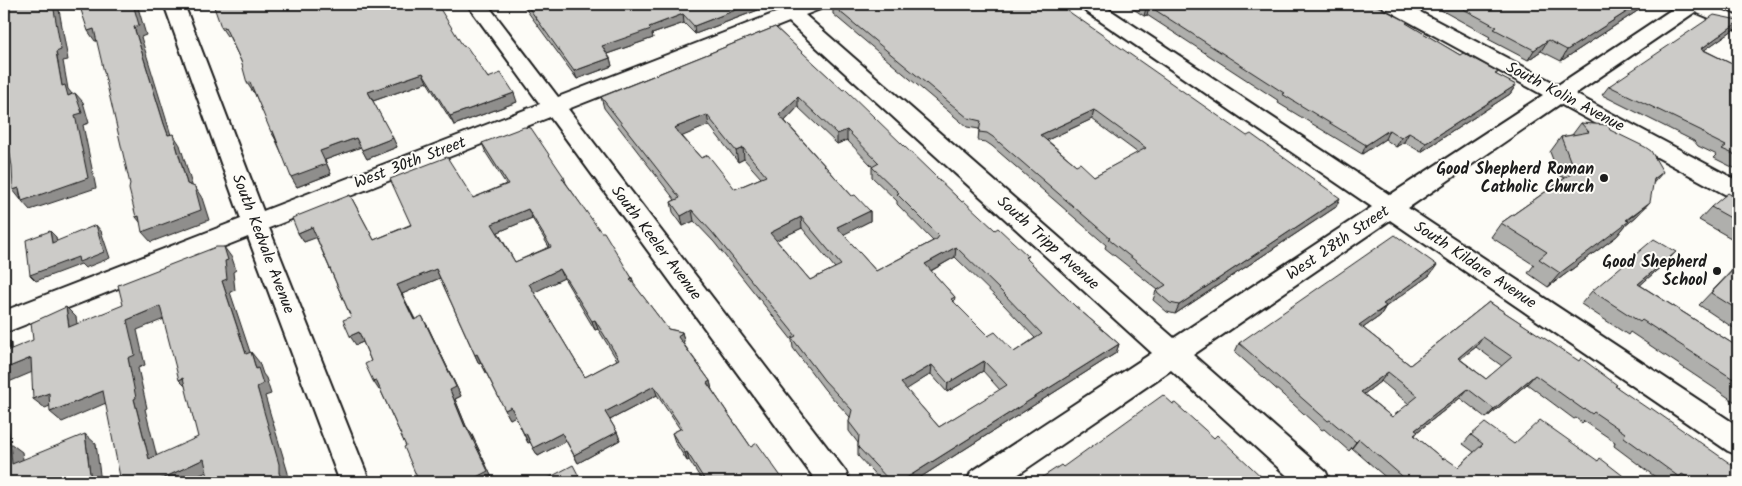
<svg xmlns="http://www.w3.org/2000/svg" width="1742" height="486" font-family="Kalam,sans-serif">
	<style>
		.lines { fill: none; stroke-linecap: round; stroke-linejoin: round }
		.minor-casing { stroke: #1c1c1c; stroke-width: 4 }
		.minor { fill: #fdfcf7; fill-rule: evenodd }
		.wall { fill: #afafac; stroke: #1c1c1c; fill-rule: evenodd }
		.shaded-wall { fill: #8f8e8c; stroke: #1c1c1c }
		.building { fill: #cccbc8; stroke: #1c1c1c; fill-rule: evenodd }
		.poi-dot { fill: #1c1c1c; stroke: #fdfcf7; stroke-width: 2 }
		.labels { text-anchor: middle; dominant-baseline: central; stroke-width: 4; stroke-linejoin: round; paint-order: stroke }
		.street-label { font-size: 16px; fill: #1c1c1c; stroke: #fdfcf7 }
		.poi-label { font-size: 16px; font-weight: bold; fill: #1c1c1c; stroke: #fdfcf7; text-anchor: end }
	</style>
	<rect width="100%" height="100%" fill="#fdfcf7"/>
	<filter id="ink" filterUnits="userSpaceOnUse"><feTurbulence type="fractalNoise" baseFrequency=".02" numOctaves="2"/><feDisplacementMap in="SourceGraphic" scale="10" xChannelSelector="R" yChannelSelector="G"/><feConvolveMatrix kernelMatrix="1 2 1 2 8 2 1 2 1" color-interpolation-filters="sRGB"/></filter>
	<g filter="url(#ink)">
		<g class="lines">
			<defs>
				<path id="minor" d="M 164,4 L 184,4 L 263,211 L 540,104 L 467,4 L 487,4 L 558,97 L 778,12 L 771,4 L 794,6 L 826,4 L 823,8 L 805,15 L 1174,338 L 1372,207 L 1081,8 L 1078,4 L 1101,4 L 1390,195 L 1543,95 L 1384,8 L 1381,4 L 1405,4 L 1558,85 L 1680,4 L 1709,4 L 1738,17 L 1738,30 L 1695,12 L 1575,94 L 1738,181 L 1738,199 L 1730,197 L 1560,104 L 1408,208 L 1738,426 L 1738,455 L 1728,451 L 1390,220 L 1193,355 L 1326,472 L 1330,482 L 1294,482 L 1171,370 L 1007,482 L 967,482 L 971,472 L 1152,353 L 789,22 L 568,109 L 846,472 L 850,482 L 817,482 L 550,117 L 269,228 L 370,482 L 340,482 L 248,237 L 4,333 L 4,311 L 241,219 Z"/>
			</defs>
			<use href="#minor" class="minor-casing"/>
			<use href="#minor" class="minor"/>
		</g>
		<g class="wall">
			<path d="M 522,4 L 757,4 L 758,10 L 695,34 L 684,23 L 652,34 L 653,38 L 607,54 L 610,58 L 612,66 L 577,79 Z"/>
			<path d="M 1126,4 L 1373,4 L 1460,55 L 1498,72 L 1496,75 L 1516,85 L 1510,94 L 1421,152 L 1404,142 L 1396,147 L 1385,139 L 1362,154 L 1278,103 L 1279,101 L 1147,15 L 1144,16 Z"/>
			<path d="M 1430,4 L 1648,4 L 1561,61 L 1541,51 L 1528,60 L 1488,39 L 1490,37 Z"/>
			<path d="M 833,6 L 1336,207 L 1175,314 L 1167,312 L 1153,300 L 1156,291 L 1158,290 L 1105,248 L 1106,245 L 992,146 L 986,142 L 978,141 L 979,129 L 967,127 L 833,14 ZM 1092,119 L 1138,153 L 1094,176 L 1076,165 L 1047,140 Z"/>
			<path d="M 221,27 L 463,46 L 488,78 L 517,102 L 454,125 L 427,82 L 373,101 L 397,147 L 367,159 L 361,147 L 325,160 L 331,174 L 297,187 L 254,92 L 253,92 L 241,61 L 229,36 L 227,36 Z"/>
			<path d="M 775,27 L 962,202 L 995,230 L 1028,256 L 1027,259 L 1075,306 L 1119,344 L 1116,353 L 913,482 L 882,482 L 858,456 L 858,443 L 849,431 L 849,422 L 850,417 L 825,390 L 793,348 L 792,340 L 714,242 L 694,221 L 683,226 L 673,212 L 671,202 L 675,200 L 604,108 L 601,97 ZM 798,107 L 837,144 L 847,140 L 872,166 L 872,177 L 897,201 L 897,204 L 933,241 L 876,271 L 843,234 L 870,221 L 870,211 L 852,196 L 785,121 ZM 709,125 L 738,162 L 744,159 L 761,178 L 735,189 L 701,158 L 682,136 ZM 802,228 L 835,268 L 810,280 L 776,240 ZM 955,257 L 1003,304 L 1035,338 L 1014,352 L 988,336 L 954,302 L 955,297 L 931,271 ZM 983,371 L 1000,390 L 939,427 L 906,389 L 931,374 L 947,392 Z"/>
			<path d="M 1733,30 L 1704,50 L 1738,67 L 1738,170 L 1714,158 L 1717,155 L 1698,146 L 1694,141 L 1602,95 L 1609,86 Z"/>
			<path d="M 1581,123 L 1610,130 L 1653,184 L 1637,216 L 1625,226 L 1617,236 L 1548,287 L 1528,273 L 1534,265 L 1491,237 L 1501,223 L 1565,178 L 1559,175 L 1550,152 L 1561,137 L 1572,135 Z"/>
			<path d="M 482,143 L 564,177 L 566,183 L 632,278 L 635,286 L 668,329 L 682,332 L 684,341 L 683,343 L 710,381 L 712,390 L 751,447 L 785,482 L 703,482 L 689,460 L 687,461 L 675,442 L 672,433 L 680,429 L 657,395 L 610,420 L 617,432 L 620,440 L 578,463 L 566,441 L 538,456 L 530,442 L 528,443 L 515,416 L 510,419 L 481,363 L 479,364 L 440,278 L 402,294 L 415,319 L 427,325 L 461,396 L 455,399 L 466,426 L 472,435 L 493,480 L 406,446 L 380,389 L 379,390 L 371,361 L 363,342 L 356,345 L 351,317 L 316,237 L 304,242 L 298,233 L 350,195 L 374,240 L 506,184 L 486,153 ZM 532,218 L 549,247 L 515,262 L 498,232 ZM 564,278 L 595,330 L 598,329 L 617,360 L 585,377 L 534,292 Z"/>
			<path d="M 1738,199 L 1738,242 L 1699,220 L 1711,207 Z"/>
			<path d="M 1676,252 L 1664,264 L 1640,285 L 1738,347 L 1738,404 L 1630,332 L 1628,335 L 1581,304 L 1592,291 Z"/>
			<path d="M 1738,264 L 1738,331 L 1699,305 Z"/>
			<path d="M 1430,275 L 1386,306 L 1380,316 L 1363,328 L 1410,365 L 1489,302 L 1615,386 L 1738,482 L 1662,482 L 1614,446 L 1615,442 L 1584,421 L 1582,423 L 1576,418 L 1574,419 L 1527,384 L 1486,418 L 1460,398 L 1417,432 L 1415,436 L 1443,459 L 1458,467 L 1474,452 L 1463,444 L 1471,435 L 1598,461 L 1631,482 L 1391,482 L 1352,448 L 1349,451 L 1324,429 L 1322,430 L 1235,352 L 1239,343 ZM 1476,347 L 1502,366 L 1486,379 L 1460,359 ZM 1381,381 L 1409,404 L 1392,417 L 1364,394 Z"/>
		</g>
		<g class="shaded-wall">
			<path d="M 53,4 L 58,4 L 68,60 L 63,61 L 68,89 L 72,94 L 68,96 L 62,86 L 56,52 Z"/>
			<path d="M 133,4 L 137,4 L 146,35 L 141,37 L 171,135 L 168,135 L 164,124 L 134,27 Z"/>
			<path d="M 751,4 L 757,4 L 758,10 L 695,34 L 694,26 Z"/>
			<path d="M 1639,4 L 1648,4 L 1561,61 L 1567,50 Z"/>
			<path d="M 1149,6 L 1147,15 L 1144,16 L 1146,8 Z"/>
			<path d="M 683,14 L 684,23 L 652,34 L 653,38 L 604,55 L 602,46 L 649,27 Z"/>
			<path d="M 1738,22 L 1738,23 L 1733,30 L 1693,58 L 1701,49 Z"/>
			<path d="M 94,29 L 101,40 L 95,41 L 88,31 Z"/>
			<path d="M 1548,40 L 1541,51 L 1528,60 L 1534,50 Z"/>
			<path d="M 610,58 L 612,66 L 577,79 L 574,71 Z"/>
			<path d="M 423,73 L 427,82 L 373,101 L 368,92 Z"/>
			<path d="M 250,82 L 256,91 L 253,92 L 247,83 Z"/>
			<path d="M 1516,85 L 1510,94 L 1421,152 L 1426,143 Z"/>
			<path d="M 75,93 L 83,102 L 89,123 L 83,125 L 96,188 L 30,210 L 22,201 L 75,115 Z"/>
			<path d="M 514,93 L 517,102 L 454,125 L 450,116 Z"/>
			<path d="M 798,97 L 798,107 L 780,126 L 779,115 Z"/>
			<path d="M 1094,110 L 1092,119 L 1039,144 L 1040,135 Z"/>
			<path d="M 707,115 L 709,125 L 676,139 L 674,128 Z"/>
			<path d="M 4,127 L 5,127 L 13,136 L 4,139 Z"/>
			<path d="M 847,130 L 847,140 L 837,144 L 837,134 Z"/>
			<path d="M 1389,130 L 1385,139 L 1362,154 L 1366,145 Z"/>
			<path d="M 273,131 L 277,141 L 271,132 Z"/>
			<path d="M 1409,133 L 1404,142 L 1396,147 L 1401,138 Z"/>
			<path d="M 173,134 L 180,145 L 195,195 L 187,184 Z"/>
			<path d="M 356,138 L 361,147 L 325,160 L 331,174 L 297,187 L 291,177 L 320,151 Z"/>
			<path d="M 393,138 L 397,147 L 367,159 L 362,150 Z"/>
			<path d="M 743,148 L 744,159 L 738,162 L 736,151 Z"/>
			<path d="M 1663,172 L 1650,187 L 1654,179 Z"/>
			<path d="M 195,187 L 202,198 L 209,220 L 151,242 L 142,232 Z"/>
			<path d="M 19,188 L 21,200 L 13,190 Z"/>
			<path d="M 1340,198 L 1336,207 L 1175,314 L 1179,305 Z"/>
			<path d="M 1650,202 L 1637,216 L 1625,226 L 1617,236 L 1548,287 L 1560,273 Z"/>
			<path d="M 528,209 L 532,218 L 496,233 L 492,224 Z"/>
			<path d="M 692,210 L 694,221 L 683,226 L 681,216 Z"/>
			<path d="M 870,211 L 870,221 L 837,238 L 837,227 Z"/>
			<path d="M 139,216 L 144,227 L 136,217 Z"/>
			<path d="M 801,217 L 802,228 L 771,243 L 770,233 Z"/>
			<path d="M 96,225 L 101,231 L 110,258 L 85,268 L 81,264 L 36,281 L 30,275 Z"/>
			<path d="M 312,227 L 318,237 L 304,242 L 298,233 Z"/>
			<path d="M 50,231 L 56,237 L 58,249 L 52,243 Z"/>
			<path d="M 224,247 L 232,258 L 236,270 L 233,272 L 235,290 L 230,292 L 254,364 L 246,354 L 222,281 L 225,261 Z"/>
			<path d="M 956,247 L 955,257 L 925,274 L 925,264 Z"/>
			<path d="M 1676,252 L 1664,264 L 1627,297 L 1638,284 Z"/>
			<path d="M 1437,265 L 1430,275 L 1377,313 L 1386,306 L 1380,316 L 1353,335 L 1359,325 L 1383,304 Z"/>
			<path d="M 436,269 L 440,278 L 402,294 L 419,329 L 397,285 Z"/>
			<path d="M 560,269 L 564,278 L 533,293 L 529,284 Z"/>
			<path d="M 632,278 L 635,287 L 630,279 Z"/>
			<path d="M 160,306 L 169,317 L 137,330 L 145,365 L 138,368 L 147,408 L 145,409 L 160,469 L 149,459 L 134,399 L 128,358 L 127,320 Z"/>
			<path d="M 66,307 L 76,317 L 79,337 L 69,327 Z"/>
			<path d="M 422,316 L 427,325 L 461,396 L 455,399 L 470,436 L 465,427 L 450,390 Z"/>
			<path d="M 595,320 L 598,329 L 595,330 L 592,321 Z"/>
			<path d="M 359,332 L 365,341 L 356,345 L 350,336 Z"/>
			<path d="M 682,332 L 684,341 L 680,347 L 678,337 Z"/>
			<path d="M 4,337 L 11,343 L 12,363 L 4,356 Z"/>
			<path d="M 1483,337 L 1476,347 L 1450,367 L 1458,358 Z"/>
			<path d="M 1119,344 L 1116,353 L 913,482 L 900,482 Z"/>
			<path d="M 251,352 L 259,362 L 263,374 L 266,378 L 271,394 L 265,396 L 288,473 L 288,482 L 283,482 L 279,473 L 257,387 L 256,369 Z"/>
			<path d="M 477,354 L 481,363 L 479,364 L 475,355 Z"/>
			<path d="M 31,358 L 42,368 L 4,384 L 10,443 L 22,452 L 25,474 L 12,464 L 4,450 L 4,369 Z"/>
			<path d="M 984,361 L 983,371 L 947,392 L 948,383 Z"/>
			<path d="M 932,365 L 931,374 L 901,393 L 901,383 Z"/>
			<path d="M 1388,372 L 1381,381 L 1355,401 L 1361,392 Z"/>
			<path d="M 1535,375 L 1527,384 L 1486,418 L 1494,409 Z"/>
			<path d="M 183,378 L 188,389 L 179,380 Z"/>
			<path d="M 376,380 L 382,389 L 379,390 L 373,381 Z"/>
			<path d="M 710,381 L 712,390 L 709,392 L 707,383 Z"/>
			<path d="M 654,386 L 657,395 L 608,421 L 605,412 Z"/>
			<path d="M 1468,389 L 1460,398 L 1408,439 L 1415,430 Z"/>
			<path d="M 103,391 L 113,400 L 62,422 L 50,412 Z"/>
			<path d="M 49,393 L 60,402 L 45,408 L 33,399 Z"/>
			<path d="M 511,407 L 516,416 L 510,419 L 505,410 Z"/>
			<path d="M 466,426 L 472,435 L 493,480 L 488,482 L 467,482 Z"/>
			<path d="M 617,432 L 620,440 L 578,463 L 574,455 Z"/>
			<path d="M 526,433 L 530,442 L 528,443 L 524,434 Z"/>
			<path d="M 562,433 L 566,441 L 538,456 L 533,448 Z"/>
			<path d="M 85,434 L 96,444 L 101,482 L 91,482 Z"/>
			<path d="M 1359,439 L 1352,448 L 1349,451 L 1356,442 Z"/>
			<path d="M 687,452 L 689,460 L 687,461 L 685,453 Z"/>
			<path d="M 204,459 L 213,469 L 185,482 L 157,482 L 157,481 Z"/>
			<path d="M 57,478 L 62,482 L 47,482 Z"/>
		</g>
		<g class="building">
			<path d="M 4,4 L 53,4 L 61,50 L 56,52 L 62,86 L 65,85 L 68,96 L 75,93 L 82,113 L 75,115 L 88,178 L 22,201 L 19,188 L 13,190 L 12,166 L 5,127 L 4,127 Z"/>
			<path d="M 79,4 L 133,4 L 139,25 L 134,27 L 164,124 L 168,135 L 173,134 L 187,184 L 195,187 L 201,210 L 142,232 L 139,216 L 136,217 L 129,189 L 130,184 L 94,29 L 88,31 Z"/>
			<path d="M 213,4 L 437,4 L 463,46 L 467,47 L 488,78 L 501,73 L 514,93 L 450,116 L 423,73 L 368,92 L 393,138 L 362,150 L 356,138 L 320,151 L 326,164 L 291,177 L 273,131 L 271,132 L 250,82 L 247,83 L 241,61 L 225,27 L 221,27 Z"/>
			<path d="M 526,4 L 751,4 L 694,26 L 683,14 L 649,27 L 651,29 L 602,46 L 610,58 L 574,71 Z"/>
			<path d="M 838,4 L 1058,4 L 1247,136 L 1251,134 L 1340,198 L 1179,305 L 1170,303 L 1156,291 L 1166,285 L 1108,239 L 1110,238 L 993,137 L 987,133 L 979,132 L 981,121 L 968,118 L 833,6 ZM 1094,110 L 1146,148 L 1094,176 L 1080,163 L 1076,165 L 1040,135 Z"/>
			<path d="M 1140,4 L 1373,4 L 1408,22 L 1406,23 L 1460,55 L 1463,53 L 1498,72 L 1495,74 L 1516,85 L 1426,143 L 1409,133 L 1401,138 L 1389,130 L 1366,145 L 1282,94 L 1284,93 L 1149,6 L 1146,8 Z"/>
			<path d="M 1454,4 L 1639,4 L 1567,50 L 1548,40 L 1534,50 L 1494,29 L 1497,27 Z"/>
			<path d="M 1714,15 L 1738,20 L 1738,22 L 1701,49 L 1738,67 L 1738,156 L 1722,149 L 1726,146 L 1706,136 L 1702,131 L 1609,86 Z"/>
			<path d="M 775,27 L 843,90 L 845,89 L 962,202 L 964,201 L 995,230 L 998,228 L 1028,256 L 1025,257 L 1075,306 L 1119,344 L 900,482 L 890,481 L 858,447 L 859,435 L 849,422 L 852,410 L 824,380 L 792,338 L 796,336 L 712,232 L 692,210 L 681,216 L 671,202 L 680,198 L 601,97 ZM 798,97 L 837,134 L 847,130 L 879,163 L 872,167 L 899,193 L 897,194 L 939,236 L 937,239 L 876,271 L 837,227 L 870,211 L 855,195 L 852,196 L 779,115 ZM 707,115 L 736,151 L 743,148 L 766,176 L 735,189 L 708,155 L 701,158 L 674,128 ZM 801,217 L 841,265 L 810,280 L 770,233 ZM 956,247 L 1004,294 L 1042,334 L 1014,352 L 995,332 L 988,336 L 951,299 L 955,297 L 925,264 ZM 984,361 L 1007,385 L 939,427 L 901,383 L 932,365 L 948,383 Z"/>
			<path d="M 1581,123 L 1608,125 L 1610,130 L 1645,147 L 1651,151 L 1663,172 L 1654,179 L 1650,202 L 1626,220 L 1629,221 L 1560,273 L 1539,259 L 1547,252 L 1501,223 L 1581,167 L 1570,160 L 1561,137 L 1589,132 Z"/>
			<path d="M 524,127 L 531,128 L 564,177 L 562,178 L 601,232 L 604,232 L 632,278 L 630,279 L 668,329 L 682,332 L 678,337 L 710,381 L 707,383 L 751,447 L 757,443 L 785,482 L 706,482 L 687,452 L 685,453 L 672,433 L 682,428 L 654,386 L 605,412 L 617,432 L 574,455 L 562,433 L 533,448 L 526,433 L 524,434 L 511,407 L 505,410 L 477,354 L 475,355 L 436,269 L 397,285 L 414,320 L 422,316 L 456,387 L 450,390 L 465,427 L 466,426 L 488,471 L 467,482 L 419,482 L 404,447 L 406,446 L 376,380 L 373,381 L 365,364 L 371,361 L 359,332 L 350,336 L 343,320 L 351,317 L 312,227 L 298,233 L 292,218 L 350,195 L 374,240 L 411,225 L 390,179 L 447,157 L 473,198 L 508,184 L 482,143 ZM 528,209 L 551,247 L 515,262 L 492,224 ZM 560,269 L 592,321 L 595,320 L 619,359 L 585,377 L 529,284 Z"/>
			<path d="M 1728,193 L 1738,199 L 1738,222 L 1711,207 Z"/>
			<path d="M 96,225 L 104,252 L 79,262 L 78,257 L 30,275 L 26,240 L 50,231 L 52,243 Z"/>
			<path d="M 1395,235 L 1437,265 L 1383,304 L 1386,306 L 1359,325 L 1410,365 L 1489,302 L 1579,361 L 1581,358 L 1617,385 L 1615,386 L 1650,410 L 1651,408 L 1738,469 L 1738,482 L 1695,482 L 1682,474 L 1679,477 L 1624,437 L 1625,433 L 1594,412 L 1592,414 L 1585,409 L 1584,410 L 1535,375 L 1494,409 L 1468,389 L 1415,430 L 1418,432 L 1414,435 L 1443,459 L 1445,458 L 1458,467 L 1483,444 L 1471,435 L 1485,423 L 1514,444 L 1540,420 L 1598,461 L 1600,458 L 1631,482 L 1409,482 L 1359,439 L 1356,442 L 1330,420 L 1328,421 L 1239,343 ZM 1483,337 L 1512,357 L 1486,379 L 1458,358 ZM 1388,372 L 1418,396 L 1392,417 L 1361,392 Z"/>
			<path d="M 1654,239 L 1676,252 L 1638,284 L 1738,347 L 1738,382 L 1642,320 L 1640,322 L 1592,291 Z"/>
			<path d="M 216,247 L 224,247 L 228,260 L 225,261 L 227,279 L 222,281 L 246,354 L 251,352 L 256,369 L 258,368 L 263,384 L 257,387 L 279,464 L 279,473 L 283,482 L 209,482 L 204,459 L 157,481 L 157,482 L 121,482 L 103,391 L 50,412 L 49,393 L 33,399 L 31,358 L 4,369 L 4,352 L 33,340 L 31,323 L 66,307 L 69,327 L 123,305 L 118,285 ZM 160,306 L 179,380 L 183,378 L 198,437 L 149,459 L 134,399 L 136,398 L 128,358 L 135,355 L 127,320 Z"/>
			<path d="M 1738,265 L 1738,310 L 1711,293 Z"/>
			<path d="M 1163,395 L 1173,404 L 1175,403 L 1214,438 L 1217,435 L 1267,482 L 1035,482 L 1061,465 L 1063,467 Z"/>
			<path d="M 85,434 L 91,482 L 57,482 L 57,478 L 47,482 L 4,482 L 4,445 L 10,442 L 12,464 Z"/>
			<path d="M 573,465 L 582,482 L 541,482 Z"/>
		</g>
	</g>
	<g class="poi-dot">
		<circle cx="1604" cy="178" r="5"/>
		<circle cx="1717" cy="271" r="5"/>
	</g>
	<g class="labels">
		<g class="street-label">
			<text transform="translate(1565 97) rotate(28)">South Kolin Avenue</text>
			<text transform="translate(410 163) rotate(-21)">West 30th Street</text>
			<text transform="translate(656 243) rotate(53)">South Keeler Avenue</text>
			<text transform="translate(1048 243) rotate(42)">South Tripp Avenue</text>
			<text transform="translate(1338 243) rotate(-34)">West 28th Street</text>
			<text transform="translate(263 244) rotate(69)">South Kedvale Avenue</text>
			<text transform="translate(1475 265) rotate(34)">South Kildare Avenue</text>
		</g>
		<g class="poi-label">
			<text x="1594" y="169">Good Shepherd Roman<tspan x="1594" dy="18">Catholic Church</tspan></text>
			<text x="1707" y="262">Good Shepherd<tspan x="1707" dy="18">School</tspan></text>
		</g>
	</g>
	<rect width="1742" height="486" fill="none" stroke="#fdfcf7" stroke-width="20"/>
	<rect x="10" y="10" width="1722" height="466" fill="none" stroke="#1c1c1c" stroke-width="2" filter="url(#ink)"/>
</svg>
